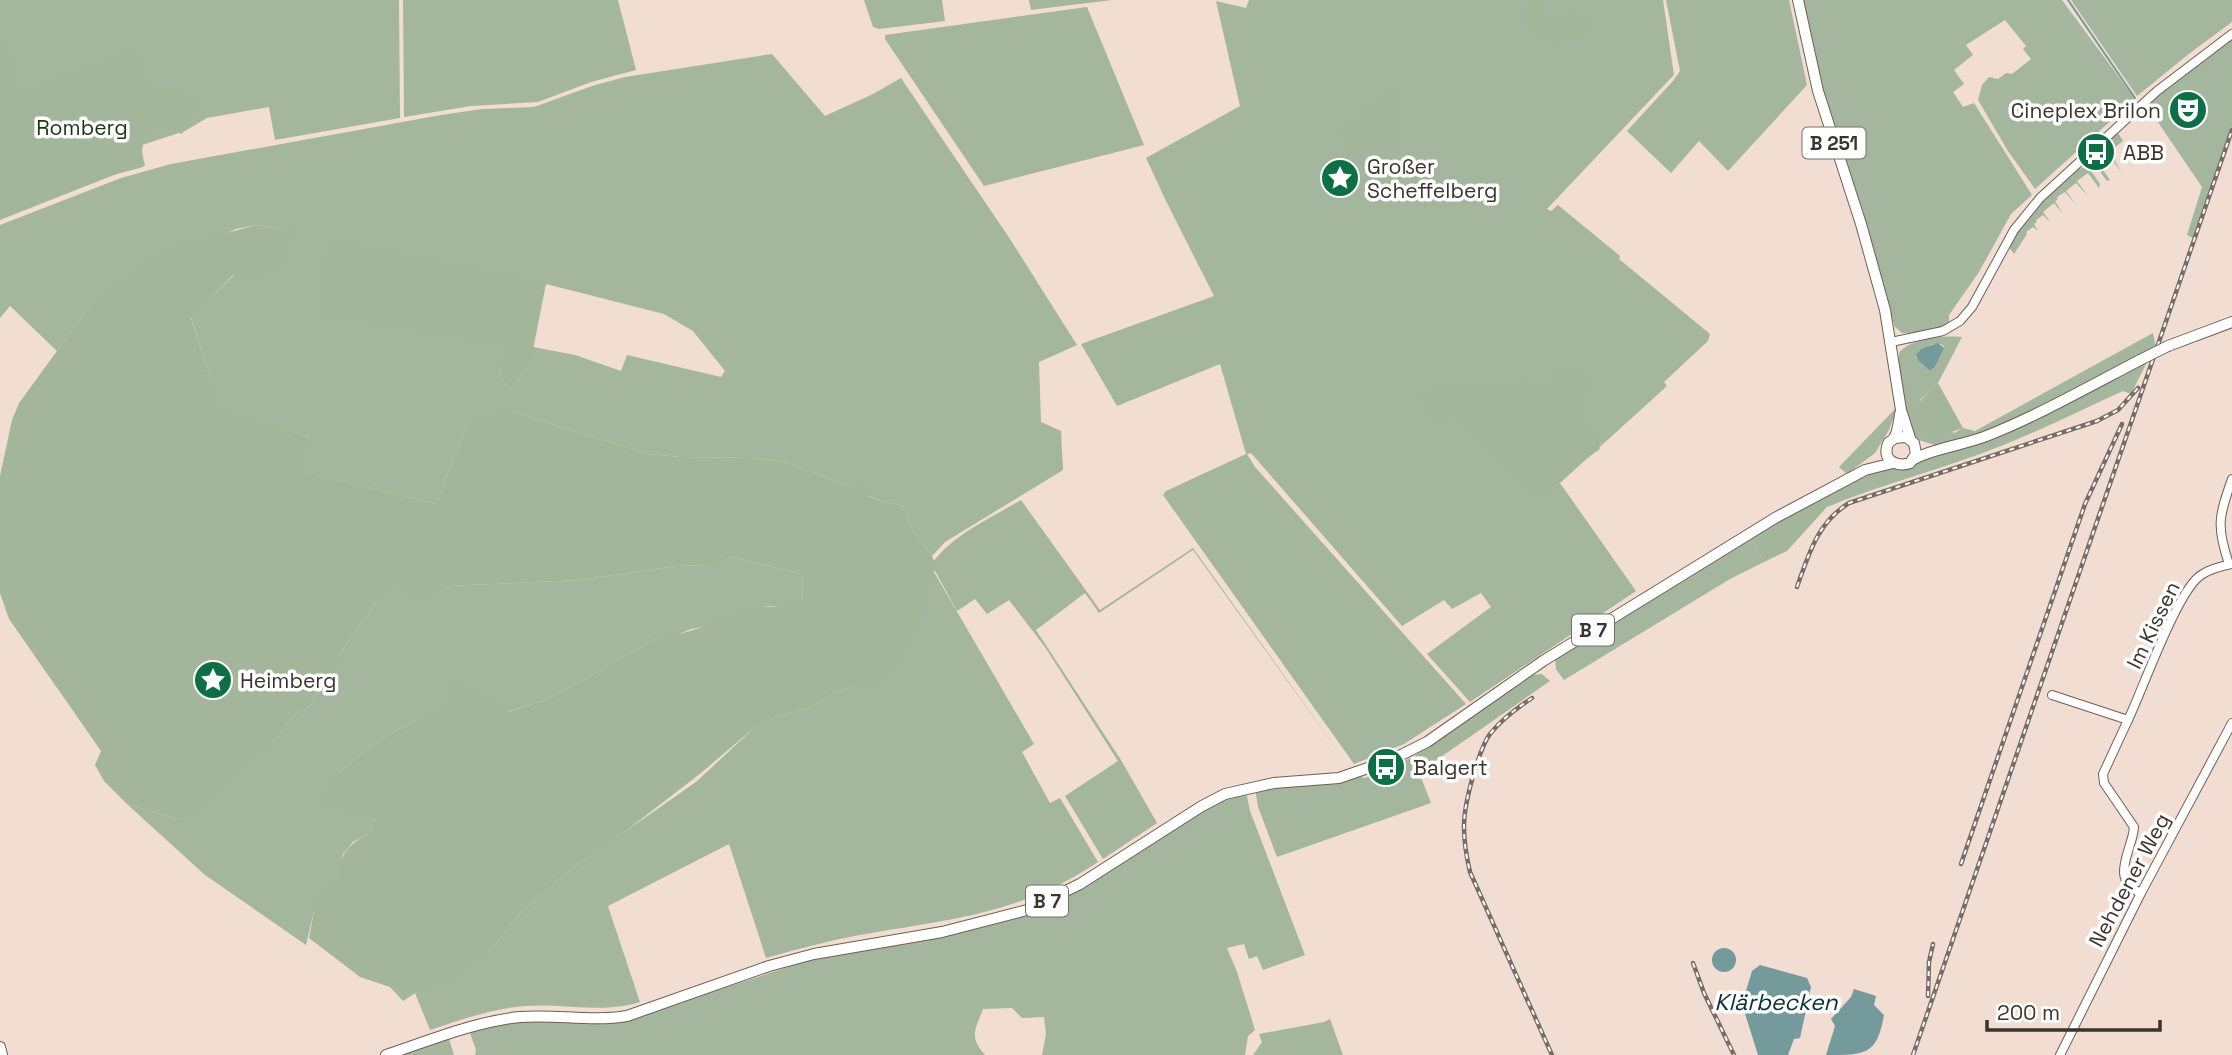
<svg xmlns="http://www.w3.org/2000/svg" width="2232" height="1055" font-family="'Space Grotesk',sans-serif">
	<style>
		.green { fill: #a4b69d; fill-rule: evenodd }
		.forest { fill: #a3b69c }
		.water { fill: #749a9c }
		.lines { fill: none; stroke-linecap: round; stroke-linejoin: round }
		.stream { stroke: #749a9c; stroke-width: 2 }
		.minor-casing { stroke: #6f5f54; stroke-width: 10 }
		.major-casing { stroke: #6f5f54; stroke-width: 12 }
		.minor { stroke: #fff; stroke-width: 8 }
		.major { stroke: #fff; stroke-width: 10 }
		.rail-casing { stroke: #786c65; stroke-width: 4.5 }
		.rail { stroke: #fff; stroke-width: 2; stroke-dasharray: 5; stroke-linecap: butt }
		.major-bridge-casing { stroke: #6f5f54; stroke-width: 12; stroke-linecap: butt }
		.major-bridge { stroke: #fff; stroke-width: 10 }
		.labels { text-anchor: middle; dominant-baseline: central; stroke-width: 7; stroke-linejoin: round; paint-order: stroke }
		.shield { fill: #fff; stroke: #75706d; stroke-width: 2 }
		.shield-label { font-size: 19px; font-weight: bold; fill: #3a332e }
		.poi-label { font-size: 21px; fill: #3a332e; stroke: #fff; text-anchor: start }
		.park-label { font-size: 21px; fill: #19330c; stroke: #fff }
		.street-label { font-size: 21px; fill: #3a332e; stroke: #fff }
		.water-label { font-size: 23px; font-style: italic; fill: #083032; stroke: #fff }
	</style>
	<rect width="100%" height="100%" fill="#f1ddd2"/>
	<g class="green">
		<path d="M 0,0 L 399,0 L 400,118 L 275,140 L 269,107 L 207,118 L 185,131 L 136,147 L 143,167 L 106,177 L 0,217 Z"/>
		<path d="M 403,0 L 618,0 L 636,70 L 591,82 L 538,102 L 471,106 L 404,117 Z"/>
		<path d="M 864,0 L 942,0 L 945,21 L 879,29 L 873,27 Z"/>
		<path d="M 1029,0 L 1112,0 L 1031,10 Z"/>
		<path d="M 1249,0 L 1663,0 L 1674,75 L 1670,79 L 1547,209 L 1551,211 L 1558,205 L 1620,256 L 1619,259 L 1710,334 L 1708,341 L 1664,382 L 1667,386 L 1602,445 L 1600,442 L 1597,444 L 1600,449 L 1562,476 L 1535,499 L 1560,483 L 1636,591 L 1470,702 L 1427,654 L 1491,607 L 1481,593 L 1452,609 L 1444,600 L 1402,626 L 1251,453 L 1247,454 L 1255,467 L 1466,704 L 1404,744 L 1354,764 L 1163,495 L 1166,491 L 1246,454 L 1220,364 L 1117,406 L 1081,344 L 1214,296 L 1166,201 L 1146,158 L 1240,106 L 1216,1 L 1246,8 Z"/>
		<path d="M 1666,0 L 1789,0 L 1807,85 L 1728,171 L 1699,141 L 1671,173 L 1627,131 L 1673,81 L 1680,71 Z"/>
		<path d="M 1802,0 L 2062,0 L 2135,99 L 2035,189 L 2008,151 L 1978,100 L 1982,85 L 1989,77 L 1998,79 L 2006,73 L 2012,74 L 2031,59 L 2023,49 L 2026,46 L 2005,20 L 1966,45 L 1973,55 L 1954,70 L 1964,84 L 1953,92 L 1963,107 L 1974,103 L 2032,195 L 2011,214 L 1979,272 L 1949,315 L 1949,324 C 1933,331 1919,333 1902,333 L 1895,327 L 1822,90 Z"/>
		<path d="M 2071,0 L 2232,0 L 2232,22 L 2190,53 L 2137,96 Z"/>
		<path d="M 1087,7 L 1144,145 L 984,186 L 885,39 L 885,35 Z"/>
		<path d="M 2232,38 L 2232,126 L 2193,238 L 2187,235 L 2202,187 L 2147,106 L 2190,69 Z"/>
		<path d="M 772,54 L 825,116 L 873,94 L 901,78 L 1010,239 L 1077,345 L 1039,362 L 1041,422 L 1061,431 L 1063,470 L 945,542 L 932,556 L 913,531 L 903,506 L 880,501 L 852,487 L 784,462 L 752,458 L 680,457 L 648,454 L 513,412 L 466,427 L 436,504 L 300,471 L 308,436 L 221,414 L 191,317 L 234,275 L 290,261 L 280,244 L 291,230 L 255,225 L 236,229 L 92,303 L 57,351 L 10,306 L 0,318 L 0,225 L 121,178 L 171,164 L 441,115 L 482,109 L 534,107 L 592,86 L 625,77 ZM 546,284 L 664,314 L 693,331 L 725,371 L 721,377 L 627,355 L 621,371 L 575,355 L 533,347 L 530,365 L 511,390 L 501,379 L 500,366 Z"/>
		<path d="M 2117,131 L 2123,141 L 2109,152 L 2122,172 L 2108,155 L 2098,163 L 2110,180 L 2107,181 L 2093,162 L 2095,152 Z"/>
		<path d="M 2082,168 L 2089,168 L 2100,184 L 2099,188 L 2088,173 L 2077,181 L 2088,196 L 2076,183 L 2066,191 L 2076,205 L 2065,192 L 2057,197 L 2058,199 L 2055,201 L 2063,214 L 2054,203 L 2043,212 L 2051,223 L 2043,215 L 2036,220 L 2037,222 L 2034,224 L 2038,231 L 2033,227 L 2026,232 L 2027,234 L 2014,254 L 2008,246 L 2037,206 L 2075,170 Z"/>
		<path d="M 2153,333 L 2156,349 L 2007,424 L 1942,447 L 1918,440 L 1909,427 L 1899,368 L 1899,353 C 1910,338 1945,335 1962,337 L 1938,383 L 1920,400 L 1954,433 L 1963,428 L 1975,431 ZM 1934,344 L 1941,344 L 1944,347 L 1935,367 L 1930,371 L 1916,357 L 1920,350 Z"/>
		<path d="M 2147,362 L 2131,394 L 2123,391 C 2075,413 2029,436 1980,454 C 1929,473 1877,486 1827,507 L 1822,498 L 1872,471 L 1970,446 Z"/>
		<path d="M 1898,406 L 1889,430 L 1875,453 L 1847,474 L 1839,467 Z"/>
		<path d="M 1021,500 L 1100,610 L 1193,548 L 1348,765 L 1193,550 L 1099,613 L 1085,593 L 1036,630 L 1121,760 L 1157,823 L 1103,859 L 1065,796 L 1118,761 L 1045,647 L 1009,600 L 987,614 L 975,599 L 957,611 L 934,569 L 936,566 L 933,562 C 954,534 991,518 1021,500 Z"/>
		<path d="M 1750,537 L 1764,562 L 1730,579 L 1564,680 L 1556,669 L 1555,658 Z"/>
		<path d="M 733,557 L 802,574 L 803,606 L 769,606 L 743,612 L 713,625 L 691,629 L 672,637 L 657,638 L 548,699 L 507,712 L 447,708 L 403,727 L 375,743 L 335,775 L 375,818 L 369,834 L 353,842 L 343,854 L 333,884 L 314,911 L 306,945 L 205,875 L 127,804 L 178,819 L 274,741 L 295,714 L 311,706 L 318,686 L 338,665 L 338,656 L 375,603 L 395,581 L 418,599 L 449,586 L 580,580 L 676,566 L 712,565 Z"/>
		<path d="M 934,572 L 1034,744 L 1022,752 L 1050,803 L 1060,798 L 1098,862 C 1019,915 949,919 860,935 C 828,941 797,949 766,958 L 729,844 L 608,906 L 640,1002 C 602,1014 565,1003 526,1006 C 493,1008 461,1020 430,1030 L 415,993 L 491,950 L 520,913 L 570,870 L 696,782 L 755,727 L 777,717 L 812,707 L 833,693 L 857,686 L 872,686 Z"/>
		<path d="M 1413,757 L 1431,803 L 1277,857 L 1258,807 L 1255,788 L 1358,776 L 1365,778 Z"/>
		<path d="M 1246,791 L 1250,811 L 1305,955 L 1263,970 L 1257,956 L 1249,959 L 1244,944 L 1227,948 L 1237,972 L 1255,1030 L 1248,1036 L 1245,1055 L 1042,1055 L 1046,1034 L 1044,1017 L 1022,1018 L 1012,1008 L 983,1009 C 975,1030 969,1037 985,1055 L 475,1055 L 476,1050 L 470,1033 L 500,1021 L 604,1023 L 632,1018 L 813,959 L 940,937 L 1023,916 L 1216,802 Z"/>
		<path d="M 1330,1019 L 1343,1055 L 1253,1055 L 1262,1042 L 1259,1034 L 1324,1022 Z"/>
		<path d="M 449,1039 L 454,1055 L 398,1055 Z"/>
	</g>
	<g class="forest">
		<path d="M 1528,0 L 1541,0 C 1542,15 1545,19 1560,23 L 1565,15 L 1576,11 L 1581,17 L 1592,23 L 1586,36 L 1564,37 L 1553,43 L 1529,31 L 1526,19 Z"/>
		<path d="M 2,32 L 19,94 L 132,51 L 140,58 L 138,83 L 196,99 L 197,106 L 182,134 L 167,126 L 153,129 L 144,135 L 142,152 L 145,166 L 119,173 L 0,220 Z"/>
		<path d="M 1397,85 L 1393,154 L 1372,195 L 1360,189 L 1365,171 L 1347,146 L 1339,131 L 1357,120 L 1364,106 L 1378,103 L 1383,92 Z"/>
		<path d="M 255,225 L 292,230 L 296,237 L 281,244 L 290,261 L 246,282 L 233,275 L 191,318 L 221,413 L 308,436 L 301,471 L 436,504 L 466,427 L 489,416 L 513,412 L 648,454 L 680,457 L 752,458 L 784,462 L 852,487 L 864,483 L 869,496 L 880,501 L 903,506 L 913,531 L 932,556 L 936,566 L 918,625 L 889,676 L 872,686 L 857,686 L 833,693 L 812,707 L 777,717 L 755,727 L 701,773 L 622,834 L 570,870 L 520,913 L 491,950 L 453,978 L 417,992 L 403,1001 L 390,987 L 360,977 L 309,938 L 314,911 L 323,889 L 333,884 C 342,857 342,847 369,834 L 375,818 L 322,802 L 335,775 L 375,743 L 403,727 L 446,708 L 453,680 L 508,712 L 548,699 L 657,638 C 687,635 714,622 742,612 C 762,605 782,606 803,606 L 802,574 L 733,557 L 713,565 L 676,566 L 580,580 L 449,586 L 418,600 L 395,582 L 375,603 L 338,656 L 338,665 L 330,684 L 318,686 L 311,706 L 295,714 L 274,741 L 191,815 L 178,819 L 127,804 L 104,781 L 95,765 L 101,751 L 9,619 L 0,593 L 0,476 L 12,420 L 19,403 L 92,303 L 159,253 Z"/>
		<path d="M 329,241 L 546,284 L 530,365 L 511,390 L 501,379 L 500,366 L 510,345 L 319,312 Z"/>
		<path d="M 1565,367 L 1588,376 L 1581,410 L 1578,415 L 1602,445 L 1560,483 L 1535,500 L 1454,411 L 1435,425 L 1421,395 L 1447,387 L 1495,388 L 1523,381 L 1549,389 L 1557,368 Z"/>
		<path d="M 1938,383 L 1963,428 L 1940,436 L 1918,428 C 1915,403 1920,400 1938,383 Z"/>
		<path d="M 1822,498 L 1827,507 L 1787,551 L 1764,562 L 1750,537 Z"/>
		<path d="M 1542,674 L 1550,681 L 1418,773 L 1413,757 L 1532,675 Z"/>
	</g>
	<g class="water">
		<path d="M 1938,343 L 1944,348 L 1935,367 L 1930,371 L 1918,360 L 1916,355 L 1921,349 Z"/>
		<circle cx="1724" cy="960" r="12"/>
		<path d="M 1760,965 L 1807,978 L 1811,987 L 1800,1038 L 1794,1039 L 1788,1055 L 1758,1055 L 1742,1004 L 1752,971 Z"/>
		<path d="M 1854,989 L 1876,996 L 1874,1005 L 1884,1015 C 1877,1055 1866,1055 1826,1055 L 1835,1026 L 1831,1019 L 1851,997 Z"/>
	</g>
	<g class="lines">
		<path class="stream" d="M 2068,0 L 2135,98"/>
		<defs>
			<g id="minor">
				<path d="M 1891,342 L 1943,331 L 1960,321 L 1972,307 L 2014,230 L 2040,198 L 2157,91 L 2232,34"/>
				<path d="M 2229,564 C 2216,526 2219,516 2232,479"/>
				<path d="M 2052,695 L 2128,720 C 2143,689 2177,591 2201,575 C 2210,569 2222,566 2232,564"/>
				<path d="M 2128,720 L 2103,774 L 2104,783 L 2134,827 C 2133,849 2108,880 2141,893"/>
				<path d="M 2060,1055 L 2141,893 L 2232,723"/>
			</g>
			<g id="major">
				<path d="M 1798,0 L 1818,91 L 1861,224 L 1885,310 L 1901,410 L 1910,438"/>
				<path d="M 2168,346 L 2232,322"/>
				<path d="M 1894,438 L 1906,437 L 1914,443 L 1916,454 L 1910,463 C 1899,467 1883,462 1887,447 C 1890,437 1889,445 1894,438 C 1898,432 1899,421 1900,414"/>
				<path d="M 1912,460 C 1933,448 1965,445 1989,435 C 2041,414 2090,386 2140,360"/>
				<path d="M 0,1047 L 2,1055"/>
				<path d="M 386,1055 C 428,1041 477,1021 520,1017 C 556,1014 591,1022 627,1016 L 769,966 L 814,954 L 942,932 L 1027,910 L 1080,884 L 1202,806 L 1225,794 L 1274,783 L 1339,778 L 1391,760 L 1427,742 L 1543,661 L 1775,518 L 1865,470 L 1893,463"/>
			</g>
		</defs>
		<use href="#minor" class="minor-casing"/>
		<use href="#major" class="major-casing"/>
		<use href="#minor" class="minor"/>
		<use href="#major" class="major"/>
		<defs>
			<g id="rail">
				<path d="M 1797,587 C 1809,554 1817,523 1849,503 L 2097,421 L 2118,410 L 2138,388"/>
				<path d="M 1532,698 C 1517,708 1502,719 1490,734 C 1483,743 1479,758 1475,769 C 1463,810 1460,829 1470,872 L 1552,1055"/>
				<path d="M 1961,864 L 2085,504 L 2122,424"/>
				<path d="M 1693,963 L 1704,993 L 1734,1055"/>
				<path d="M 1928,996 L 1929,962 L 1933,944"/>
				<path d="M 1913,1055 L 2232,130"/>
			</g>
		</defs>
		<use href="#rail" class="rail-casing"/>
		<use href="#rail" class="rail"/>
		<defs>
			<path id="major-bridge" d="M 2140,360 L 2168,346"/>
		</defs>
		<use href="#major-bridge" class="major-bridge-casing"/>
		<use href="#major-bridge" class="major-bridge"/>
	</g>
	<defs>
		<symbol id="theatre-disc" viewBox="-11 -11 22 22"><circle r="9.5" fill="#0c6f45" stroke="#fff"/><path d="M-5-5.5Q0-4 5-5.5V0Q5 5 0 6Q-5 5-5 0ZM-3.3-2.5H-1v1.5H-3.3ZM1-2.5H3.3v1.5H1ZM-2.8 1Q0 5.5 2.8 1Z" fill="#fff"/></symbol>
		<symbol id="bus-disc" viewBox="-11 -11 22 22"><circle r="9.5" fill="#0c6f45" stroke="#fff"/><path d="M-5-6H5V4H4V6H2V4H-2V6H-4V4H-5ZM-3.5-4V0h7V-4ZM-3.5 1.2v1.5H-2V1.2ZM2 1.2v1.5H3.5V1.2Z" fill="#fff"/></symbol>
		<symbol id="sight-disc" viewBox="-11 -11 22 22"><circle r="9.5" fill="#0c6f45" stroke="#fff"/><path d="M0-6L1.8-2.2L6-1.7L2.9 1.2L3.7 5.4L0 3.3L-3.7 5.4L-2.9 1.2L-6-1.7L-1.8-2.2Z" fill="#fff"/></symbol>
	</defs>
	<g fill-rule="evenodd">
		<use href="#theatre-disc" x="2166" y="88" width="44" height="44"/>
		<use href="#bus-disc" x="2074" y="130" width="44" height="44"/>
		<use href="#sight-disc" x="1318" y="156" width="44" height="44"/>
		<use href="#sight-disc" x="191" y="658" width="44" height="44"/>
		<use href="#bus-disc" x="1364" y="745" width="44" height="44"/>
	</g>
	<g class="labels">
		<g class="shield">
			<rect x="1802.5" y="127.5" width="63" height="31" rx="5"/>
			<rect x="1572" y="614.5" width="42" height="31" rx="5"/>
			<rect x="1026" y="885.5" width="42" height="31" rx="5"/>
		</g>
		<g class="shield-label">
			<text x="1834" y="143">B 251</text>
			<text x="1593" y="630">B 7</text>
			<text x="1047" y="901">B 7</text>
		</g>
		<g class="poi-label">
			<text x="2161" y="110" text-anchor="end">Cineplex Brilon</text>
			<text x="2123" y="152">ABB</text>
			<text x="1367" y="166">Großer<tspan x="1367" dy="24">Scheffelberg</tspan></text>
			<text x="240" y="680">Heimberg</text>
			<text x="1413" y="767">Balgert</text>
		</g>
		<g class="park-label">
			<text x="82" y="127">Romberg</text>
		</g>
		<g class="street-label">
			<text transform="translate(2153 625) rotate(-64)">Im Kissen</text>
			<text transform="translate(2129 880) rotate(-62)">Nehdener Weg</text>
		</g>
		<g class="water-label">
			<text x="1776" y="1002">Klärbecken</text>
		</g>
	</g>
	<path d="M1987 1020v10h173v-10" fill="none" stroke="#3a332e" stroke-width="3.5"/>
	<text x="1997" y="1020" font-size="21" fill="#3a332e" stroke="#ffffff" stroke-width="5" paint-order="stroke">200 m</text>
</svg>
